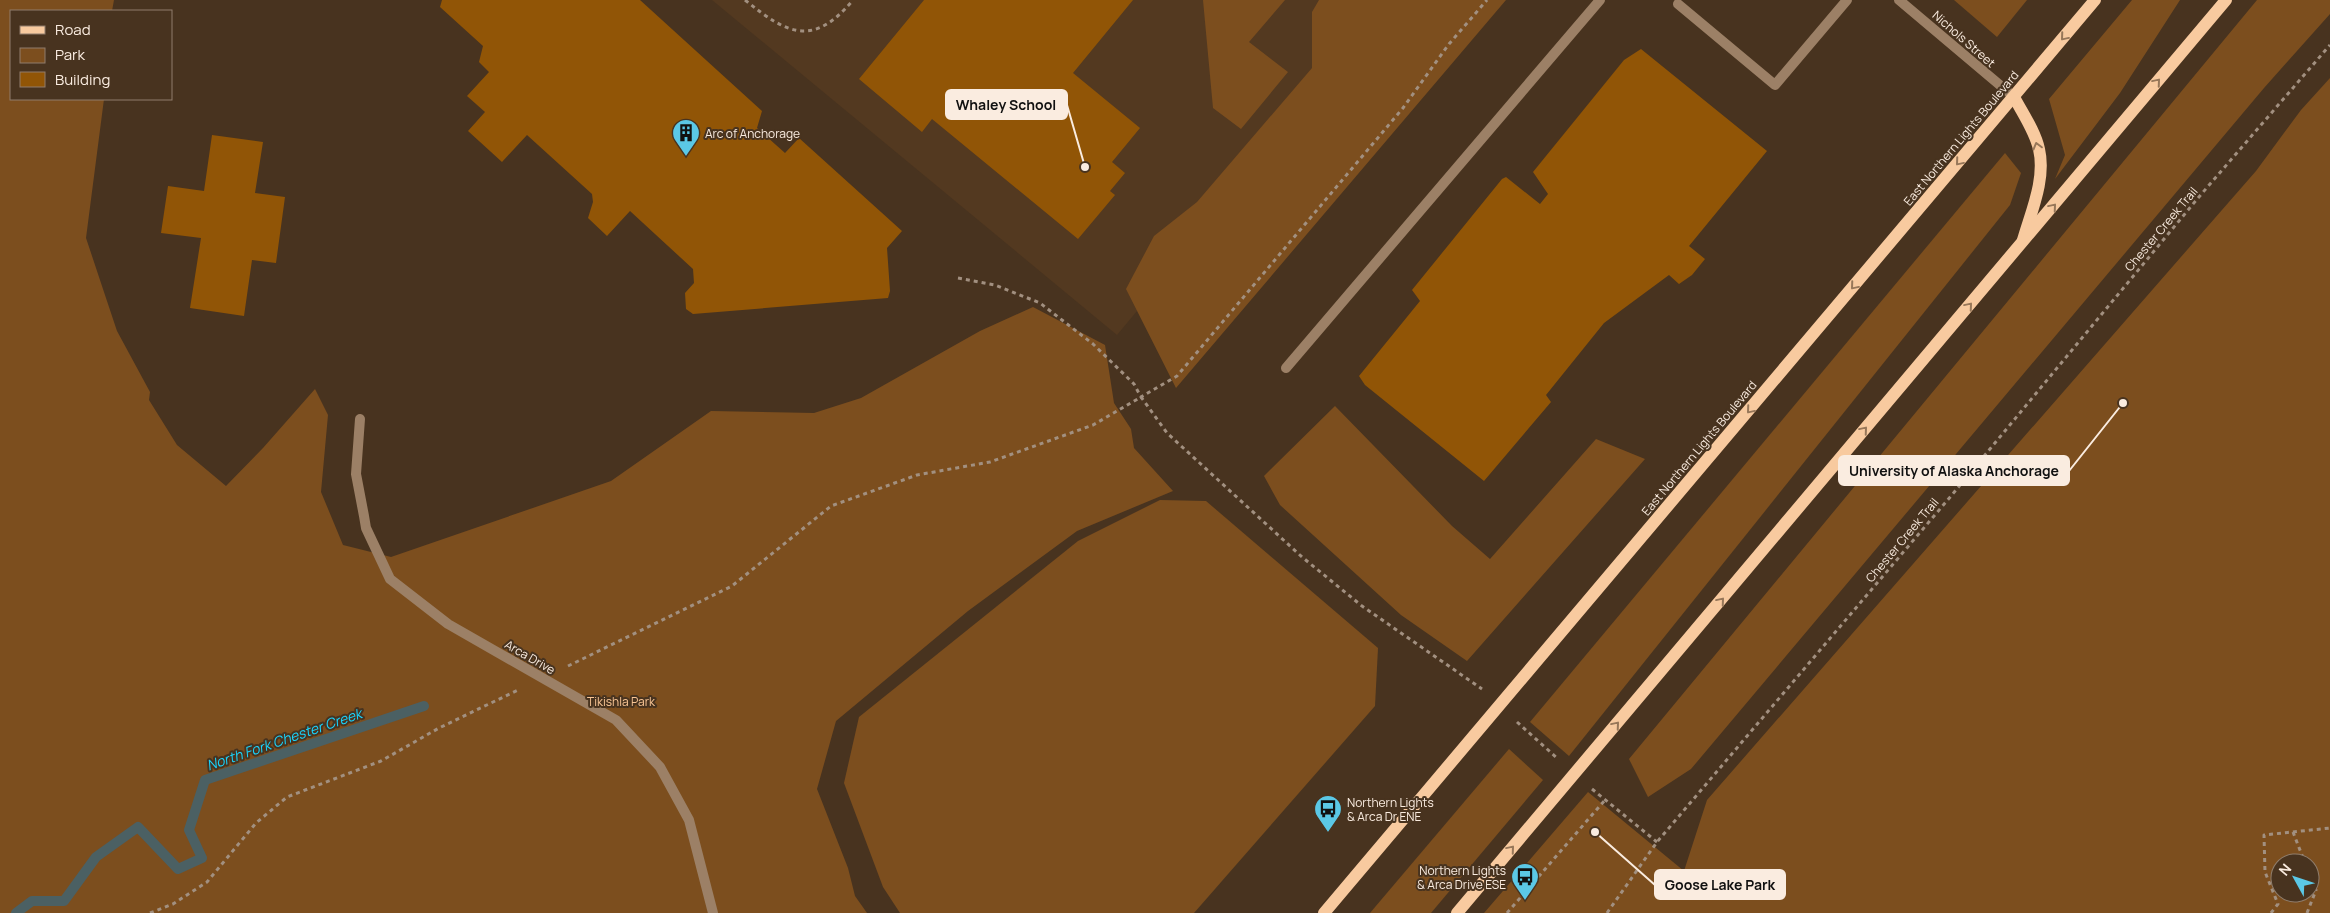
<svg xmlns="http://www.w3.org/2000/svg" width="2330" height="913" font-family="Manrope,sans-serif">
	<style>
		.built { fill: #533920 }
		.green { fill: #7c4e1e; fill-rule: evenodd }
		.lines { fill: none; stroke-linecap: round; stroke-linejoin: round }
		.stream { stroke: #4b6063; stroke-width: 10 }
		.building { fill: #915506 }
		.path { stroke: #a29080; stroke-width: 3; stroke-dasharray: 4 4; stroke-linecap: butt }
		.lane { stroke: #9c8066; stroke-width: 10 }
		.street { stroke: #9c8066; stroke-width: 10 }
		.primary { stroke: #f8ca9f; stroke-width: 12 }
		.oneway { stroke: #977759 }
		.labels { text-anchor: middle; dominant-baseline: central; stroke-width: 4; stroke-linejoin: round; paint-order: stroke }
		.street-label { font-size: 12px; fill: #faece0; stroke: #48331f }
		.poi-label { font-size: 12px; fill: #faece0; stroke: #48331f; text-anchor: start }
		.park-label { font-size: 12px; fill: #f9c595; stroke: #48331f }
		.water-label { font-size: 14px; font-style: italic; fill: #19d4fd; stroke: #48331f }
		.leader { fill: none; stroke: #faece0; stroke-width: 2 }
		.callout-dot { fill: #faece0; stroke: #48331f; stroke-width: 2 }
		.callout { fill: #faece0; stroke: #faece0; stroke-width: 2 }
		.callout-label { font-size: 14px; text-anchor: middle; font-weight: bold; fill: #111 }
	</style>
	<rect width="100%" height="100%" fill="#48331f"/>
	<path class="built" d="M 712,0 L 1396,0 L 1117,335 Z"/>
	<g class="green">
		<path d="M 0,0 L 114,0 L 112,11 L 11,11 L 11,99 L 104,99 L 86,238 L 117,331 L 150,392 L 149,400 L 177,445 L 226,486 L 263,448 L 315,389 L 328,415 L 321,492 L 343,545 L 391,557 L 611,481 L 711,411 L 814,413 L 861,398 L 980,331 L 1033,307 L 1105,345 L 1114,403 L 1131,429 L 1134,448 L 1173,491 L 1077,531 L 968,611 L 836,721 L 817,789 L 848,868 L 855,896 L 867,913 L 0,913 Z"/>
		<path d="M 1203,0 L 1285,0 L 1249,42 L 1288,72 L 1241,129 L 1213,108 Z"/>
		<path d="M 1319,0 L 1506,0 L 1176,388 L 1126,289 L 1154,236 L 1197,202 L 1312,68 L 1312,12 Z"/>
		<path d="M 1954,0 L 2027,0 L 1997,37 Z"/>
		<path d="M 2132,0 L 2180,0 L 2120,93 L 2055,179 L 2065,155 L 2049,99 Z"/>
		<path d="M 2257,0 L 2330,0 L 2330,14 L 2264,88 L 1691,769 L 1648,797 L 1629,759 Z"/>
		<path d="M 2330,78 L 2330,913 L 1484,913 L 1588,792 L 1684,871 L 1707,800 L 2256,171 L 2301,110 ZM 2280,863 L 2310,863 L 2310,893 L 2280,893 Z"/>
		<path d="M 2005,153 L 2021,173 L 2010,205 L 1569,756 L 1530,722 Z"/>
		<path d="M 1335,406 L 1452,526 L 1490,559 L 1596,439 L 1645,459 L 1467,661 L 1401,615 L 1280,505 L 1264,476 Z"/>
		<path d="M 1160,500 L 1206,501 L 1378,648 L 1375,706 L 1194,913 L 900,913 L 883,887 L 844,783 L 859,717 L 1078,541 Z"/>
		<path d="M 1509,749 L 1543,780 L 1431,913 L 1370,913 Z"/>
	</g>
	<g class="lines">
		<path class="stream" d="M 16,913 L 32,901 L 64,901 L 96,857 L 138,827 L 178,869 L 202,858 L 189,830 L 205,780 L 424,706"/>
	</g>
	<g class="building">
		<path d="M 442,0 L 640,0 L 762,111 L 757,128 L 785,153 L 799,138 L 902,231 L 887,248 L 890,291 L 888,298 L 693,314 L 686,309 L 685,293 L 694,283 L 693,269 L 630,211 L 607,236 L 588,218 L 593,202 L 592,194 L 527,135 L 502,162 L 468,131 L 485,112 L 467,96 L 489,72 L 479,62 L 483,46 L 440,7 Z"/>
		<path d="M 924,0 L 1133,0 L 1073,73 L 1140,128 L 1112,162 L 1125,173 L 1110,191 L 1115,195 L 1078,239 L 932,119 L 922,132 L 859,79 Z"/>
		<path d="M 1641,49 L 1767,151 L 1689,246 L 1705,259 L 1692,275 L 1679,284 L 1669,275 L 1604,323 L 1546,395 L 1551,402 L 1484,481 L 1365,385 L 1359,376 L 1420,301 L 1412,290 L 1502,179 L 1506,177 L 1540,204 L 1548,194 L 1533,172 L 1624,60 Z"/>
		<path d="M 212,135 L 263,142 L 255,193 L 285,197 L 276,263 L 252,260 L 244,316 L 190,308 L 201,238 L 161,233 L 168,186 L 204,191 Z"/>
	</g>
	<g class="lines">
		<g class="path">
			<path d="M 745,0 C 787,34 813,48 853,0"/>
			<path d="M 958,278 L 995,285 L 1040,303 L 1093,344 L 1134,384 L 1141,397 L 1177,376 L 1403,108 L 1449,44 L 1487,0"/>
			<path d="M 568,666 L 732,586 L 831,506 L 917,475 L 990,462 L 1093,425 L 1141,397 L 1167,433 L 1302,557 L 1362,606 L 1482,689"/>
			<path d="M 1517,722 L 1557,758"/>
			<path d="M 1592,789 L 1657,842"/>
			<path d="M 2293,832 L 2305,863"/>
			<path d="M 150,913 L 173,904 L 207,882 L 256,823 L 287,797 L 381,761 L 439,728 L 518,690"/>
			<path d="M 1507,913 L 1605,800"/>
			<path d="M 1607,913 L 1657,842 L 1951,496 L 2198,198 L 2330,45"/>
			<path d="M 2271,913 L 2278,904 L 2265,872 L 2264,835 L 2330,828"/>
			<path d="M 2307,913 L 2316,890 L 2310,875"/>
		</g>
		<g class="lane">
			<path d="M 1678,4 L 1775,85 L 1847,0"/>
			<path d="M 1286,368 L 1600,0"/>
		</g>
		<g class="street">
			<path d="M 1899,0 L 2014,97"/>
			<path d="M 360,419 L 356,474 L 364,516 L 366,528 L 390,579 L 448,624 L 616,720 L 660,767 L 689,820 L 713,913"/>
		</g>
		<g class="primary">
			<path d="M 2014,97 C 2023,114 2035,131 2039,149 C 2046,179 2031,212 2023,240"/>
			<path d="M 1324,913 L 2095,0"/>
			<path d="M 1457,913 L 2226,0"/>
		</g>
	</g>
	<defs><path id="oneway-chevron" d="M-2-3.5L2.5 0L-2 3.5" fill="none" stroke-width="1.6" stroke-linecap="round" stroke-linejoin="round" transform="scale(1.25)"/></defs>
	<g class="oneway">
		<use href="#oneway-chevron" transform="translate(2064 37) rotate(130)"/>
		<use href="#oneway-chevron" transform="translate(2157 82) rotate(-50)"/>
		<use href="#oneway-chevron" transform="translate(2037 146) rotate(-105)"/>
		<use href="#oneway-chevron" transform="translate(1959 162) rotate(130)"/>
		<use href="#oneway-chevron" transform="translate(2053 207) rotate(-50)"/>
		<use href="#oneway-chevron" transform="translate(1854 286) rotate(130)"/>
		<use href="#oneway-chevron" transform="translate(1969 306) rotate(-50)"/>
		<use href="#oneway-chevron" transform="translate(1750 410) rotate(130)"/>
		<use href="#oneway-chevron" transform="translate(1864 430) rotate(-50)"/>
		<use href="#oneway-chevron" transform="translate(1721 601) rotate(-50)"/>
		<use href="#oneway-chevron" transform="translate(1616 725) rotate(-50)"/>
		<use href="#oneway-chevron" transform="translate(1511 849) rotate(-50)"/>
	</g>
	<defs>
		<symbol id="building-pin" viewBox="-11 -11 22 30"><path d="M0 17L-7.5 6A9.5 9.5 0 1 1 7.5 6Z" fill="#5bc8e6" stroke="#48331f"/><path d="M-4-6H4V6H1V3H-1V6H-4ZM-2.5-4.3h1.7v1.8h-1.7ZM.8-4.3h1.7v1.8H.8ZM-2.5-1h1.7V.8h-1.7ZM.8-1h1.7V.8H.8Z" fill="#111"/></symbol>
		<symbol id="bus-pin" viewBox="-11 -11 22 30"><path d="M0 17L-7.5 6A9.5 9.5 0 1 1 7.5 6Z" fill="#5bc8e6" stroke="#48331f"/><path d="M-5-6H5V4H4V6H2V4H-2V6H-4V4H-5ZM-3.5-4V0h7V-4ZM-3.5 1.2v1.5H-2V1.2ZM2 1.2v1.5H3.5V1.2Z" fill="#111"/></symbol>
	</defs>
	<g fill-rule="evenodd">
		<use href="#building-pin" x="670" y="117" width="32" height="43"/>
		<use href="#bus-pin" x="1312" y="793" width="32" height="43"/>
		<use href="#bus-pin" x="1509" y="861" width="32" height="43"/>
	</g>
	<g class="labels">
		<g class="street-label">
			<text transform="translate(1964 39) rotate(41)">Nichols Street</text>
			<text transform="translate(1961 138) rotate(-50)">East Northern Lights Boulevard</text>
			<text transform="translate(2161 229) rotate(-50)">Chester Creek Trail</text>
			<text transform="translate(1699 448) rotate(-50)">East Northern Lights Boulevard</text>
			<text transform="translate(1902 540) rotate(-50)">Chester Creek Trail</text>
			<text transform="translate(530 657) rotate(30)">Arca Drive</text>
		</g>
		<g class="poi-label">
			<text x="705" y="133">Arc of Anchorage</text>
			<text x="1347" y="802">Northern Lights<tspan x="1347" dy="14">&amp; Arca Dr ENE</tspan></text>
			<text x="1506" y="870" text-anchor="end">Northern Lights<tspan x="1506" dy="14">&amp; Arca Drive ESE</tspan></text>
		</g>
		<g class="park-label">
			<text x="621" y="701">Tikishla Park</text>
		</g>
		<g class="water-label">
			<text transform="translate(284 739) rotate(-19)">North Fork Chester Creek</text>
		</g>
	</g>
	<path class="leader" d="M1085 167L1067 105M2123 403L2069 471M1595 832L1655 885"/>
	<g class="callout-dot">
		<circle cx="1085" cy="167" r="5"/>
		<circle cx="2123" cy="403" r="5"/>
		<circle cx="1595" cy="832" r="5"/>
	</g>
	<g class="callout">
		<rect x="946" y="90" width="121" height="29" rx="5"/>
		<rect x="1839" y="456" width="230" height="29" rx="5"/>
		<rect x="1655" y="870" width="130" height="29" rx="5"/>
	</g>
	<g class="callout-label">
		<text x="1006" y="110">Whaley School</text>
		<text x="1954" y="476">University of Alaska Anchorage</text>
		<text x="1720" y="890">Goose Lake Park</text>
	</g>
	<rect x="10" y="10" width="162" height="90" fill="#48331f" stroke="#8f7d6c"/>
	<rect x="20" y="26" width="25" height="8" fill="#f8ca9f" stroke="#8f7d6c"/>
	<text x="55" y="35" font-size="15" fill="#faece0">Road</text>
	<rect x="20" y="48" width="25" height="15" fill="#7c4e1e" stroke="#8f7d6c"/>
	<text x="55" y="60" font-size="15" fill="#faece0">Park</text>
	<rect x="20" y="72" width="25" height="15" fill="#915506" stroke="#8f7d6c"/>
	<text x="55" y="85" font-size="15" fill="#faece0">Building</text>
	<g transform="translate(2295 878) rotate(310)"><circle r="24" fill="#48331f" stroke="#8f7d6c"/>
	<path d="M0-4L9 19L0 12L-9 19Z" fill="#5bc8e6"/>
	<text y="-8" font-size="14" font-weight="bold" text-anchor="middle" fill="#faece0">N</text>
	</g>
</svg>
